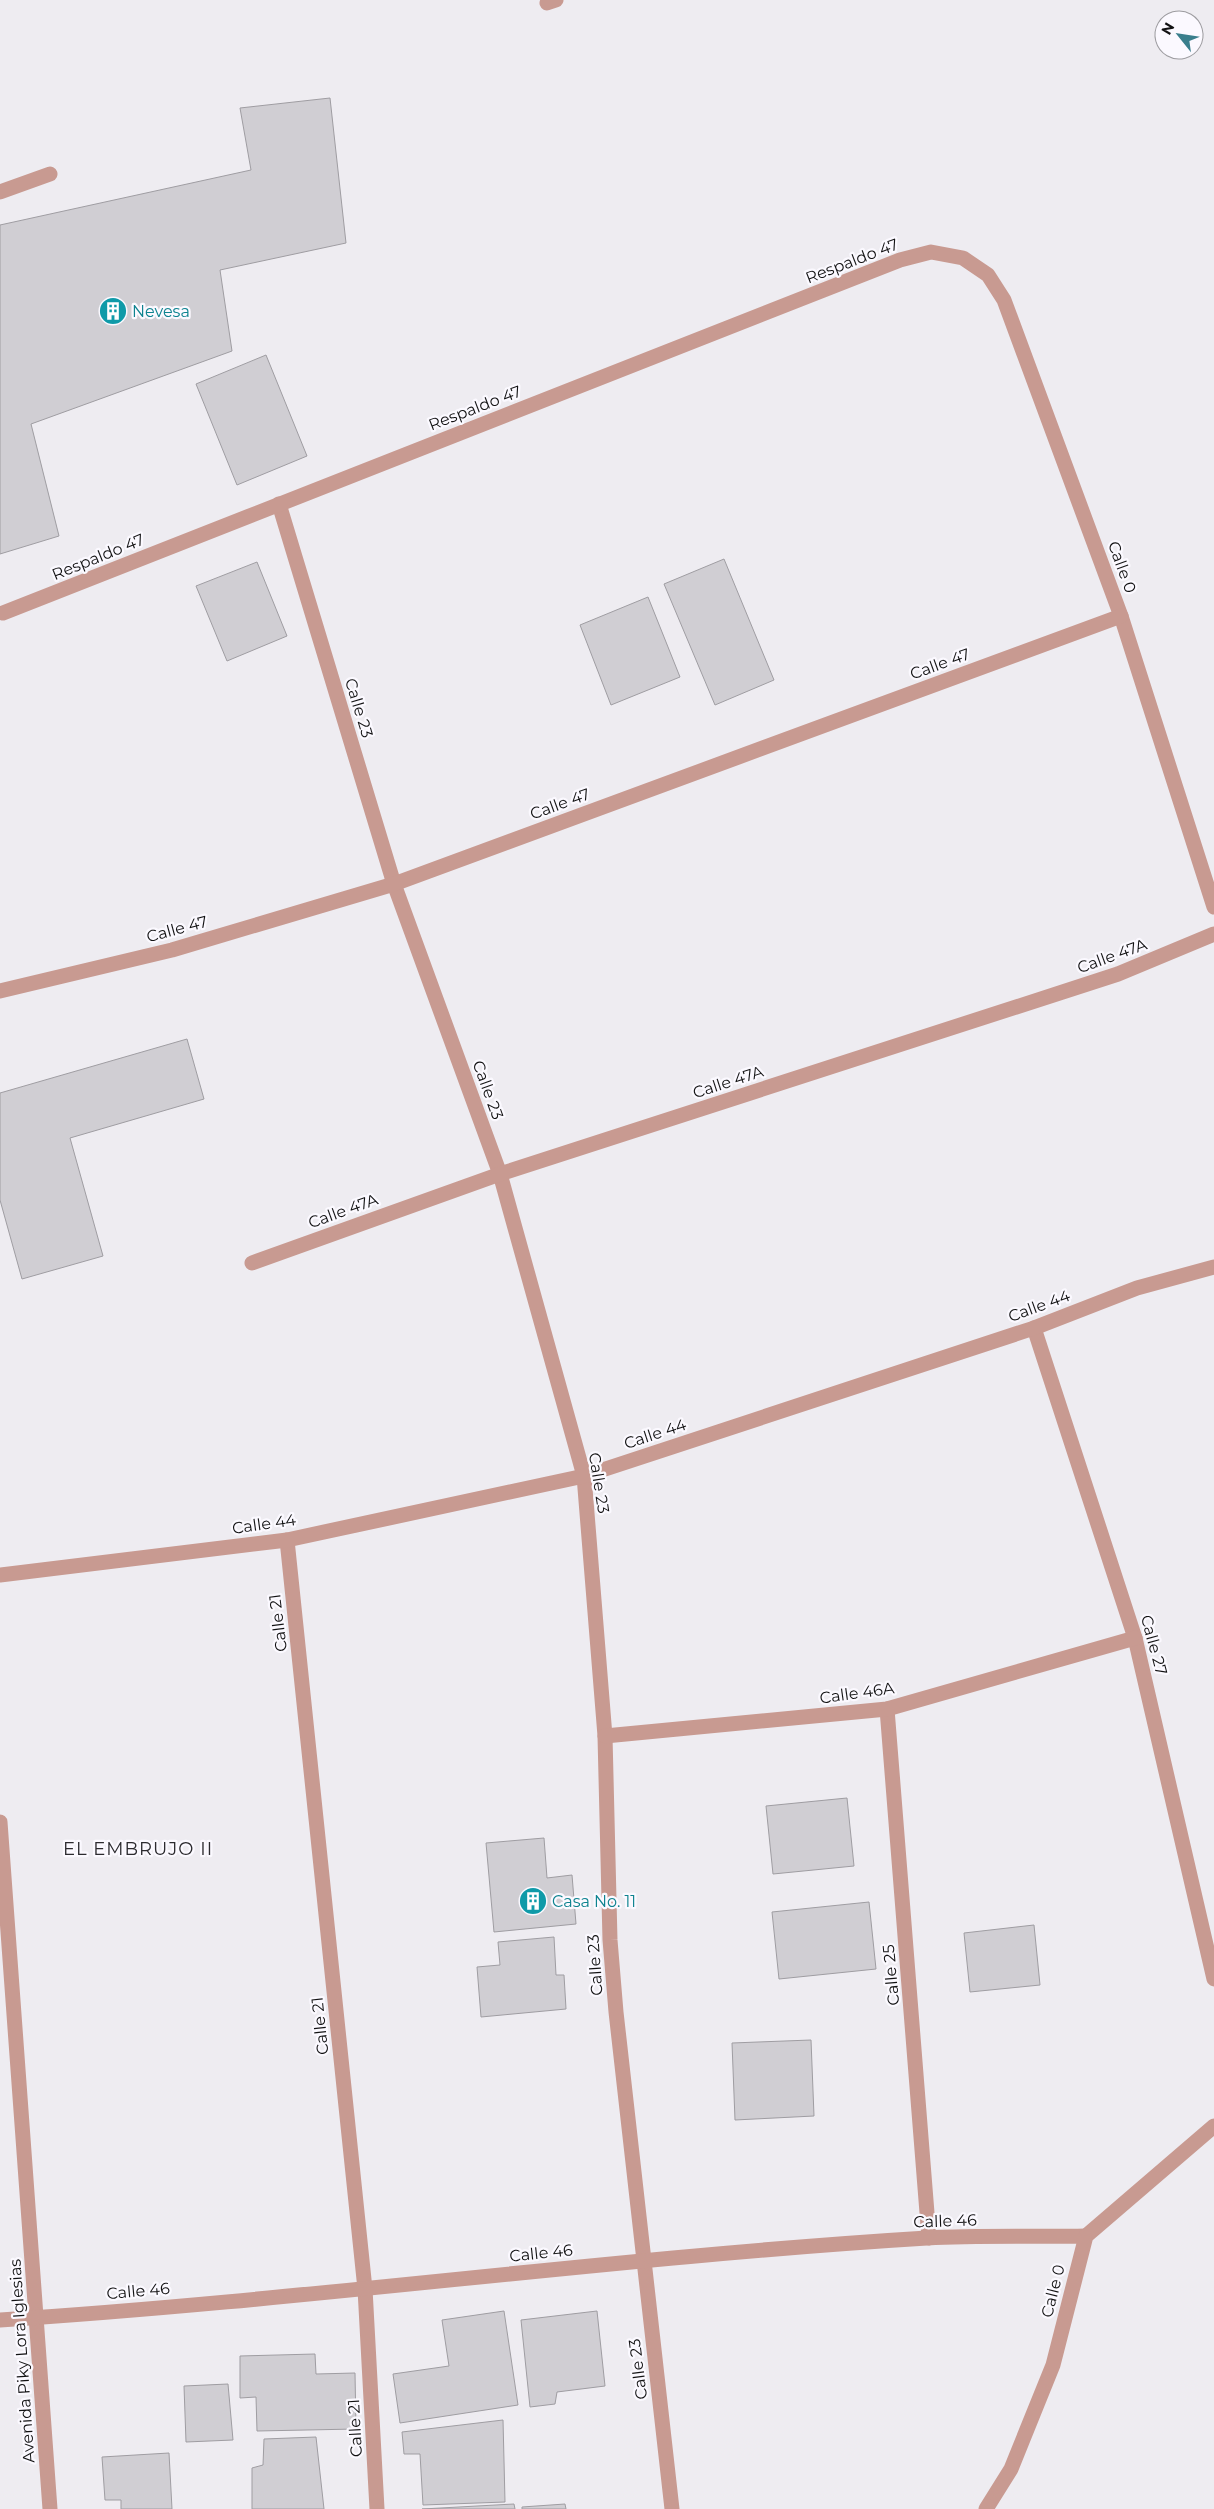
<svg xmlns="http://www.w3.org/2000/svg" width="1214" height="2509" font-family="Montserrat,sans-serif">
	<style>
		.building { fill: #d0ced3; stroke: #9f9da2 }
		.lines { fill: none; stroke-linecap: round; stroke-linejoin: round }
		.service { stroke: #c89a91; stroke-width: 15 }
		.minor { stroke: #c89a91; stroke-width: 15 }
		.labels { text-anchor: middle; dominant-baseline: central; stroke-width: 4.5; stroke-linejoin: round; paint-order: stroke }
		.street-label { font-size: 16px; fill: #111112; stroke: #fbf9ff }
		.culture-label { font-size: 16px; fill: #0d838f; stroke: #fbf9ff; text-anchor: start }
		.neighbourhood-label { font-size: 18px; letter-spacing: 1px; fill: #2b2a2e; stroke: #fbf9ff }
	</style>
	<rect width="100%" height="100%" fill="#eeecf1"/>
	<g class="building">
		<path d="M 330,98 L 346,243 L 220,270 L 232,351 L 31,424 L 59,536 L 0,554 L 0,225 L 251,170 L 240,108 Z"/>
		<path d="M 266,355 L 307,456 L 237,485 L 196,384 Z"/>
		<path d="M 724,559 L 774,680 L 715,705 L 664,584 Z"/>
		<path d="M 257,562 L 287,636 L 227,661 L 196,586 Z"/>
		<path d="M 648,597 L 680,677 L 611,705 L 580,625 Z"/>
		<path d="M 187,1039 L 204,1099 L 70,1138 L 103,1256 L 22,1279 L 0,1200 L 0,1093 Z"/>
		<path d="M 847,1798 L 854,1866 L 773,1874 L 766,1806 Z"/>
		<path d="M 544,1838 L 547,1878 L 572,1875 L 576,1924 L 494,1932 L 486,1843 Z"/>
		<path d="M 869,1902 L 876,1969 L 779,1979 L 772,1912 Z"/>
		<path d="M 1034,1925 L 1040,1985 L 970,1992 L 964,1933 Z"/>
		<path d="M 554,1937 L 556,1975 L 564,1975 L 566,2009 L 481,2017 L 477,1967 L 500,1965 L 498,1942 Z"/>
		<path d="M 811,2040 L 814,2116 L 735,2120 L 732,2043 Z"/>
		<path d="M 504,2311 L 518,2405 L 400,2423 L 393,2374 L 449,2366 L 442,2320 Z"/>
		<path d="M 597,2311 L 605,2386 L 557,2392 L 555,2404 L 530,2407 L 521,2320 Z"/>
		<path d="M 315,2354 L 316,2374 L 355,2373 L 356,2429 L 257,2431 L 256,2397 L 240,2398 L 240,2356 Z"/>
		<path d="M 228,2384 L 233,2440 L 186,2442 L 184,2386 Z"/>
		<path d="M 503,2420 L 505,2502 L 423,2505 L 420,2454 L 404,2454 L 402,2432 Z"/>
		<path d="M 316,2437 L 324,2509 L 252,2509 L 252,2468 L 263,2465 L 264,2439 Z"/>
		<path d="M 169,2453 L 172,2509 L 121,2509 L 121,2500 L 105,2500 L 102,2457 Z"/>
		<path d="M 514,2504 L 515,2509 L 422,2509 Z"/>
		<path d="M 565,2504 L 566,2509 L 522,2509 L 522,2507 Z"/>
	</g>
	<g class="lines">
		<g class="service">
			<path d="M 547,3 L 556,0"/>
			<path d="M 0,192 L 50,174"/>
		</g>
		<g class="minor">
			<path d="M 279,504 L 394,884 L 500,1174 L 584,1476 L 605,1736 L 610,1940 L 616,2012 L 672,2509"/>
			<path d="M 3,613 L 900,260 L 931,252 L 963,258 L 988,275 L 1004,300 L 1121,616 L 1214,907"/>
			<path d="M 0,991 L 172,950 L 394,884 L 1121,616"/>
			<path d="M 252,1263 L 500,1174 L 1118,974 L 1214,934"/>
			<path d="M 1034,1328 L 1135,1638 L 1214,1979"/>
			<path d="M 287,1540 L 365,2289 L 377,2509"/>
			<path d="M 0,1575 L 287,1540 L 584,1476 L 1034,1328 L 1137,1288 L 1214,1267"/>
			<path d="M 887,1709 L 929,2238"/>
			<path d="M 605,1736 L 887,1709 L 1135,1638"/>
			<path d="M 0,1822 L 50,2509"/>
			<path d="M 0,2320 C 310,2300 617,2257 927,2238 C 980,2235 1033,2237 1086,2236"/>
			<path d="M 986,2509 L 1011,2469 L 1053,2365 L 1086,2236 L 1214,2126"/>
		</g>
	</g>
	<defs>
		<symbol id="building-disc" viewBox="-11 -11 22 22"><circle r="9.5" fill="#0f9aa8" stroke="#fbf9ff"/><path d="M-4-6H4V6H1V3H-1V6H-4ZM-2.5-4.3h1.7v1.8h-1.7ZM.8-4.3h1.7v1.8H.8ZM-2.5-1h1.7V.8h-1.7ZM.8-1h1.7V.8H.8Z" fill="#fff"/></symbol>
	</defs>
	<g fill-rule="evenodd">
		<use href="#building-disc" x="97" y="295" width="32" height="32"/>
		<use href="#building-disc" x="517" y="1885" width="32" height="32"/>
	</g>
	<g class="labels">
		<g class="street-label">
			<text transform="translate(852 261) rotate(-21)">Respaldo 47</text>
			<text transform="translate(475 408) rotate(-21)">Respaldo 47</text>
			<text transform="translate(98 557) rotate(-22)">Respaldo 47</text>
			<text transform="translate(1122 567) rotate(70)">Calle 0</text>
			<text transform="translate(940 664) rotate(-20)">Calle 47</text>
			<text transform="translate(359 708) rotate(73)">Calle 23</text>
			<text transform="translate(560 804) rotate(-20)">Calle 47</text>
			<text transform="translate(177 929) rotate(-15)">Calle 47</text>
			<text transform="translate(1112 956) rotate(-20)">Calle 47A</text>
			<text transform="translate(728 1082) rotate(-18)">Calle 47A</text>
			<text transform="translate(488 1090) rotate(70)">Calle 23</text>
			<text transform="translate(343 1211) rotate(-20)">Calle 47A</text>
			<text transform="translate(1039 1306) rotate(-20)">Calle 44</text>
			<text transform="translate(655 1434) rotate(-18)">Calle 44</text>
			<text transform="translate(599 1483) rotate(81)">Calle 23</text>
			<text transform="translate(264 1524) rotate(-8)">Calle 44</text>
			<text transform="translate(278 1623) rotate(-97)">Calle 21</text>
			<text transform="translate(1154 1645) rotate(75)">Calle 27</text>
			<text transform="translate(857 1693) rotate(-8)">Calle 46A</text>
			<text transform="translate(595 1965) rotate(-94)">Calle 23</text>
			<text transform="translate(891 1975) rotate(-95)">Calle 25</text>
			<text transform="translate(320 2026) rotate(-96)">Calle 21</text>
			<text transform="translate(945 2221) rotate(-2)">Calle 46</text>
			<text transform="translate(541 2253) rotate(-6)">Calle 46</text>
			<text transform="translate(138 2291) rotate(-5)">Calle 46</text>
			<text transform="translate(1053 2291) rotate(-76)">Calle 0</text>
			<text transform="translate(22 2361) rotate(-94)">Avenida Piky Lora Iglesias</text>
			<text transform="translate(638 2369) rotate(-97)">Calle 23</text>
			<text transform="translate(355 2428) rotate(-93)">Calle 21</text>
		</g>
		<g class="culture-label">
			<text x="132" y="311">Nevesa</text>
			<text x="552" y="1901">Casa No. 11</text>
		</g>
		<g class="neighbourhood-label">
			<text x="138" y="1849">EL EMBRUJO II</text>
		</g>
	</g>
	<g transform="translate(1179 35) rotate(300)"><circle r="24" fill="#fbf9ff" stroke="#9d9ca0"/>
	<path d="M0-4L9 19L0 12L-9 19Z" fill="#397e8c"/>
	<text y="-8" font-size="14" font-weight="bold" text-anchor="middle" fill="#111112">N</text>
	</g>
</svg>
